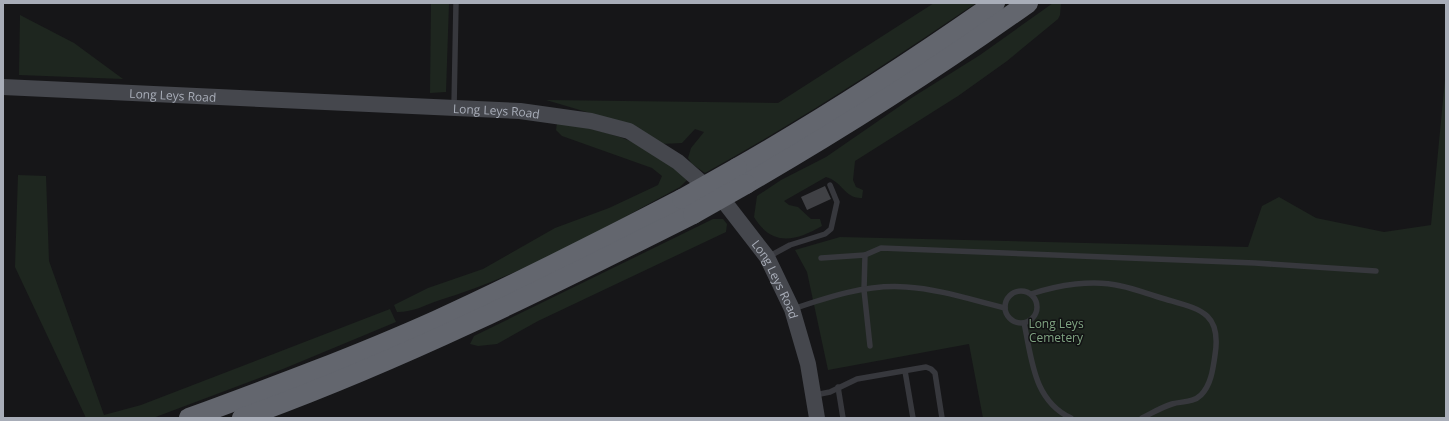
<svg xmlns="http://www.w3.org/2000/svg" width="1449" height="421" font-family="'Open Sans',sans-serif">
	<style>
		.green { fill: #1e261f }
		.building { fill: #404145 }
		.lines { fill: none; stroke-linecap: round; stroke-linejoin: round }
		.lane { stroke: #37383d; stroke-width: 5.5 }
		.secondary { stroke: #45474d; stroke-width: 16 }
		.highway { stroke: #63666e; stroke-width: 20 }
		.highway-bridge { stroke: #63666e; stroke-width: 20 }
		.labels { text-anchor: middle; dominant-baseline: central; stroke-width: 3; stroke-linejoin: round; paint-order: stroke }
		.street-label { font-size: 12px; fill: #a8adb8; stroke: #111113 }
		.park-label { font-size: 12px; fill: #7fa381; stroke: #111113 }
	</style>
	<rect width="100%" height="100%" fill="#161618"/>
	<g class="green">
		<path d="M 431,3 L 449,3 L 446,92 L 430,93 Z"/>
		<path d="M 934,3 L 976,3 C 888,63 799,121 705,173 L 692,164 L 688,158 L 691,148 L 704,132 L 695,129 L 682,143 L 661,144 L 590,113 L 546,100 L 778,103 Z"/>
		<path d="M 1053,3 L 1061,3 L 1060,15 L 1058,19 L 1007,61 L 958,96 L 855,161 L 853,180 L 856,187 L 863,190 L 862,198 C 845,199 842,181 826,177 L 784,201 L 789,205 L 798,207 L 811,219 L 820,219 L 822,226 C 796,241 772,247 754,217 L 757,196 L 781,180 L 826,157 L 913,97 L 980,55 Z"/>
		<path d="M 20,15 L 74,43 L 123,79 L 19,75 Z"/>
		<path d="M 1446,69 L 1446,418 L 983,418 L 969,344 L 828,370 L 807,272 L 795,250 L 840,237 L 1248,247 L 1262,206 L 1279,197 L 1316,218 L 1384,232 L 1431,225 Z"/>
		<path d="M 557,123 C 590,127 638,139 665,159 C 673,165 680,173 687,180 L 680,187 C 602,229 525,274 440,300 C 424,305 415,312 397,312 L 394,305 L 428,288 L 483,269 L 555,228 L 609,208 L 658,185 L 662,176 L 652,168 L 562,136 L 556,130 Z"/>
		<path d="M 18,175 L 46,176 L 49,261 L 104,415 L 141,405 L 390,309 L 396,322 L 283,369 L 153,418 L 86,418 L 15,267 Z"/>
		<path d="M 713,219 L 723,219 L 727,224 L 726,232 L 538,321 L 497,344 L 478,346 L 470,344 L 474,336 Z"/>
	</g>
	<path class="building" d="M 825,186 L 831,199 L 807,210 L 801,197 Z"/>
	<g class="lines">
		<g class="lane">
			<path d="M 454,107 L 456,3"/>
			<path d="M 865,255 L 881,248 L 1255,263 L 1376,271"/>
			<path d="M 768,257 L 790,245 L 825,234 L 831,229 L 837,202 L 830,185"/>
			<path d="M 821,258 L 865,255 L 864,290 L 870,346"/>
			<circle cx="1021" cy="307" r="16"/>
			<path d="M 1031,294 C 1058,285 1093,279 1121,286 C 1136,289 1150,295 1165,299 C 1199,309 1222,312 1215,355 C 1213,369 1211,385 1201,395 C 1193,403 1182,401 1172,404 C 1162,407 1152,413 1142,418"/>
			<path d="M 793,309 C 828,297 867,284 906,287 C 939,289 972,300 1005,308"/>
			<path d="M 1024,323 C 1032,359 1033,400 1071,418"/>
			<path d="M 905,371 L 913,418"/>
			<path d="M 838,387 L 843,418"/>
			<path d="M 815,395 L 830,392 L 857,379 L 926,367 L 931,369 L 935,373 L 942,418"/>
		</g>
		<path class="secondary" id="s1" d="M 3,87 L 520,111 L 591,121 L 629,131 L 678,162 L 726,204 L 767,257 L 792,309 L 808,364 L 817,418"/>
		<g class="highway">
			<path d="M 737,168 C 826,117 911,62 995,3"/>
			<path d="M 746,184 C 843,128 937,68 1028,3"/>
			<path d="M 189,418 C 273,387 357,356 437,320 C 520,282 601,241 682,199"/>
			<path d="M 242,418 C 398,362 546,288 693,214"/>
		</g>
		<g class="highway-bridge">
			<path d="M 682,199 L 737,168"/>
			<path d="M 693,214 L 746,184"/>
		</g>
	</g>
	<g class="labels">
		<g class="street-label">
			<text stroke="none"><textPath href="#s1" startOffset="170">Long Leys Road</textPath></text>
			<text stroke="none"><textPath href="#s1" startOffset="494">Long Leys Road</textPath></text>
			<text stroke="none"><textPath href="#s1" startOffset="841">Long Leys Road</textPath></text>
		</g>
		<g class="park-label">
			<text x="1056" y="323">Long Leys<tspan x="1056" dy="14">Cemetery</tspan></text>
		</g>
	</g>
	<rect width="1449" height="421" fill="none" stroke="#a8adb8" stroke-width="8"/>
</svg>
